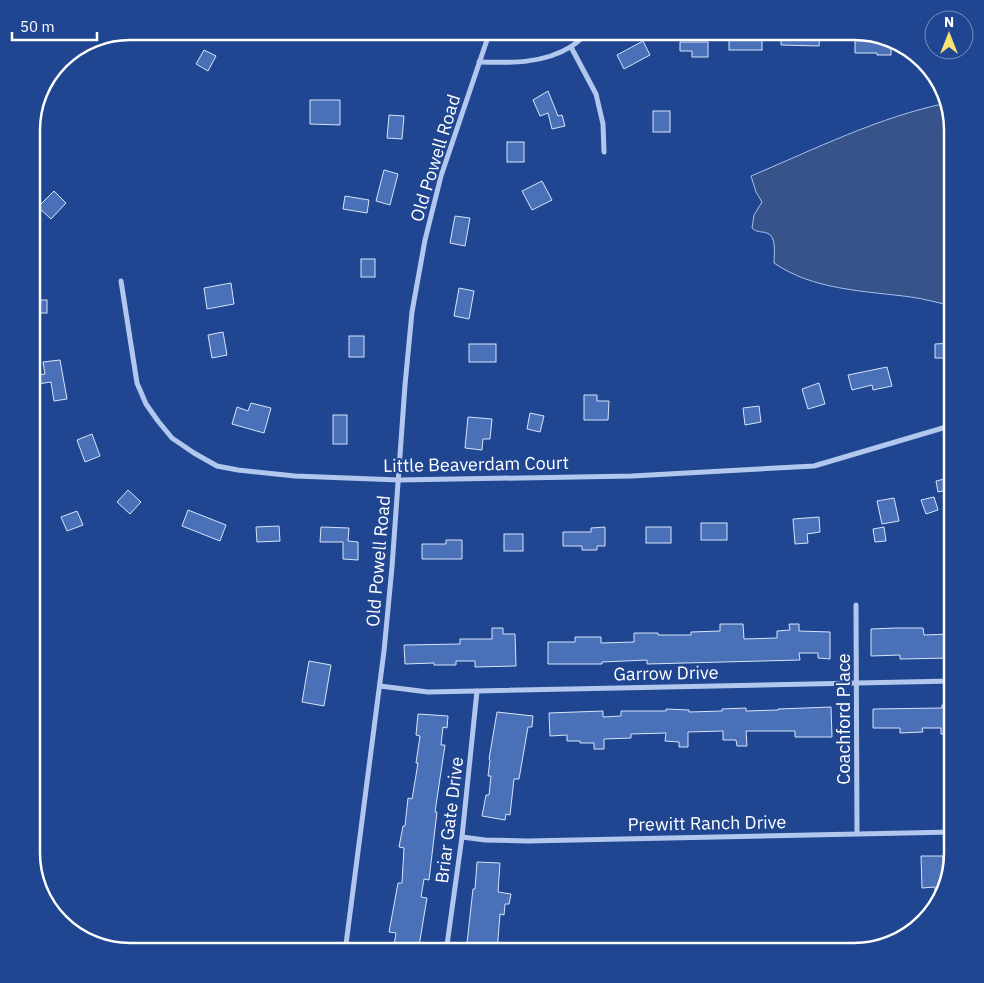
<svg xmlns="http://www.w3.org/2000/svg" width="984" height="983" font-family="'IBM Plex Sans',sans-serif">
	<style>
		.water { fill: #38538a; stroke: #a6c0ee }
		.building { fill: #4a70b8; stroke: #d8e3f9 }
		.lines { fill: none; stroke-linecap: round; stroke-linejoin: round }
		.minor { stroke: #b2c7ed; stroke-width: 5 }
		.labels { text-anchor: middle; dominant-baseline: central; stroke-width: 4; stroke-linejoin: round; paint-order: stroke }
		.street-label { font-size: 18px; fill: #fff; stroke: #214691 }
		.rim { fill: none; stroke: #fff; stroke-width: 2.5 }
	</style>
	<rect width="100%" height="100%" fill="#214691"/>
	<path class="water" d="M 947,103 L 953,130 L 953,306 C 939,303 925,299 911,297 C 865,291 813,290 774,263 C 774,255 777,236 767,233 C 761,231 757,233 752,228 L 754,215 L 762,202 L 756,192 L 751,176 C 815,149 879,117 947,103 Z"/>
	<g class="building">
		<path d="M 781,31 L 820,31 L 819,46 L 781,45 Z"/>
		<rect x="729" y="32" width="33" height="18"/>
		<path d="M 855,37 L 880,37 L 891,40 L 891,55 L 877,55 L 877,53 L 855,53 Z"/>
		<path d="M 643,41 L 650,55 L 624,69 L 617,55 Z"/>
		<path d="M 680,42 L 708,42 L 708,57 L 692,57 L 692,51 L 680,51 Z"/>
		<path d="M 204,50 L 216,56 L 208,71 L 196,64 Z"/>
		<path d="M 548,91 L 558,116 L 562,115 L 565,126 L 552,129 L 548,113 L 540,116 L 533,100 Z"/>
		<path d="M 310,100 L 340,100 L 340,125 L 310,124 Z"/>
		<rect x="653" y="111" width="17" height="21"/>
		<path d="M 389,115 L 404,116 L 402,139 L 387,138 Z"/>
		<rect x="507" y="142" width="17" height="20"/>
		<path d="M 384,170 L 398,174 L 390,205 L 376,201 Z"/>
		<path d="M 542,181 L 552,200 L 532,210 L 522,191 Z"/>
		<path d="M 54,191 L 66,203 L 51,219 L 38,207 Z"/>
		<path d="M 345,196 L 369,200 L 367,213 L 343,209 Z"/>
		<path d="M 455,216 L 470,218 L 465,246 L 450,243 Z"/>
		<rect x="361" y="259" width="14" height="18"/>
		<path d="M 231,283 L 234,304 L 207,309 L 204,288 Z"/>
		<path d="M 459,288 L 474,291 L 469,319 L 454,316 Z"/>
		<rect x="31" y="300" width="16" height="13"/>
		<path d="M 223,332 L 227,355 L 212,358 L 208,335 Z"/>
		<rect x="349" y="336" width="15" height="21"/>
		<path d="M 953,343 L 953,358 L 935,358 L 935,344 Z"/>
		<rect x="469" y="344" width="27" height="18"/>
		<path d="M 60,360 L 67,399 L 54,401 L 51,382 L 38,384 L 36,375 L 45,374 L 43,362 Z"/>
		<path d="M 887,367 L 892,386 L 873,390 L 872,385 L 852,390 L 848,375 Z"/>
		<path d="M 819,383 L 825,404 L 808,409 L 802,389 Z"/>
		<path d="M 584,395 L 597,395 L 597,401 L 609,401 L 608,420 L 584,420 Z"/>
		<path d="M 251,403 L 271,408 L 264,433 L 232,424 L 237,407 L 248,411 Z"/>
		<path d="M 759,406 L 761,422 L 745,425 L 743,408 Z"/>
		<path d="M 530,413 L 544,416 L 540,432 L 527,429 Z"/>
		<rect x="333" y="415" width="14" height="29"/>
		<path d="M 468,417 L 492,419 L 490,439 L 483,439 L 482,450 L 465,448 Z"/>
		<path d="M 92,434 L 100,456 L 85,462 L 77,440 Z"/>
		<path d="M 953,477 L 953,489 L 938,492 L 936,481 Z"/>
		<path d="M 128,490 L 141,502 L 130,514 L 117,502 Z"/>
		<path d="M 934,497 L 938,510 L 926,514 L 921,500 Z"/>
		<path d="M 894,498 L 899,521 L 882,524 L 877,501 Z"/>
		<path d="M 188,510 L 226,525 L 220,541 L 182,526 Z"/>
		<path d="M 77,511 L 83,525 L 67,531 L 61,517 Z"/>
		<path d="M 819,517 L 820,532 L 807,534 L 808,543 L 795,544 L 793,519 Z"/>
		<rect x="701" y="523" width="26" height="17"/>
		<path d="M 279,526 L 280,541 L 257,542 L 256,527 Z"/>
		<path d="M 321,527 L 349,528 L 348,541 L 358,542 L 358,560 L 343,559 L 343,542 L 320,542 Z"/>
		<path d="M 605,527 L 605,546 L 597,546 L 597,550 L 582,550 L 582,546 L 563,546 L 563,532 L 591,532 L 591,528 Z"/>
		<rect x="646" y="527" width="25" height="16"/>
		<path d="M 884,527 L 886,541 L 875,542 L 873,529 Z"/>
		<rect x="504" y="534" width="19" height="17"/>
		<path d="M 446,540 L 462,540 L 462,559 L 422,559 L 422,544 L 446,544 Z"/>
		<path d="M 720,624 L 743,624 L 744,639 L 777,638 L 777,631 L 790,630 L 789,624 L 799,624 L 799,631 L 830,632 L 830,659 L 818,658 L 818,653 L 799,653 L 800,660 L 647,664 L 647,660 L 602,662 L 602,664 L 548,664 L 548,642 L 575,642 L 575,637 L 601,637 L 601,643 L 634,642 L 634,633 L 658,633 L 658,635 L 691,635 L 691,632 L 720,631 Z"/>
		<path d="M 492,628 L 503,628 L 503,634 L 515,634 L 516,666 L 475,667 L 475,661 L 456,661 L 456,665 L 434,665 L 434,663 L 405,664 L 404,645 L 460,644 L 460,639 L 492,639 Z"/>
		<path d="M 895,628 L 923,628 L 924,635 L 950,634 L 951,658 L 900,659 L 900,655 L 871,656 L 871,629 Z"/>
		<path d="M 309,661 L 331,665 L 324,706 L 302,702 Z"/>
		<path d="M 942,705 L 951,705 L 952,734 L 941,734 L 941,728 L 922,728 L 923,732 L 900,733 L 900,728 L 873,728 L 873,709 L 942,708 Z"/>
		<path d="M 831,707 L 832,737 L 795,737 L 795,731 L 746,731 L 747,746 L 737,746 L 736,740 L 723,740 L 723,731 L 688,732 L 688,747 L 679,747 L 679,742 L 665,741 L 666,733 L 631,734 L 631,738 L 604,739 L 604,749 L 594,749 L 594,743 L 580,743 L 580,741 L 567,741 L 567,735 L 550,736 L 549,713 L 603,711 L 603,717 L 621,716 L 621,711 L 666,711 L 666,709 L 689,710 L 689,712 L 722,711 L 722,709 L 746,708 L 746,711 L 778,710 L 778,709 Z"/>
		<path d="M 497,712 L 533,716 L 532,727 L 528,727 L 519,779 L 514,779 L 510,815 L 506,814 L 505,820 L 482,816 L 486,795 L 489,795 L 491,776 L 488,776 L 490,760 L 489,759 Z"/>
		<path d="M 418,714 L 448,716 L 447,728 L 443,727 L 441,745 L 445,745 L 435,812 L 437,812 L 429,880 L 424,879 L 421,897 L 427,898 L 418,952 L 393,952 L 396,933 L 389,932 L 398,883 L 402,883 L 404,848 L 399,847 L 403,826 L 405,826 L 408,798 L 412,799 L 418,763 L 416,763 L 420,736 L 416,735 Z"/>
		<path d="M 921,856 L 943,856 L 944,893 L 935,893 L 935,887 L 922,888 Z"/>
		<path d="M 477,862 L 500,863 L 498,892 L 511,894 L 509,904 L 505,904 L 504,915 L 500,914 L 497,952 L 466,952 L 473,889 L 475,889 Z"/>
	</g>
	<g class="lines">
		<g class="minor">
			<path d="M 571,47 L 596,94 L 603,124 L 604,152"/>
			<path d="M 479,62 C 510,63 544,64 572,46 C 578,42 584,36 590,31"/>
			<path d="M 121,281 L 137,383 L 146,404 L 158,421 L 172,438 L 194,453 L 217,466 L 238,470 L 295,476 L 399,480 L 632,476 L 814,466 L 953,425"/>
			<path d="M 856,605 L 857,833"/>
			<path d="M 380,686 L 428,692 L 477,691 L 953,681"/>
			<path d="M 462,837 L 485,840 L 528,841 L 953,832"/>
			<path d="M 345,952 L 384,651 L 392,567 L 405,385 L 412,312 L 425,240 L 441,176 L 490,31"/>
			<path d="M 446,952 L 462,837 L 477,691"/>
		</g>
	</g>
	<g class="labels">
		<g class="street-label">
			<text transform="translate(435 158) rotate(-73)">Old Powell Road</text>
			<text transform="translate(476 464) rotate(-1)">Little Beaverdam Court</text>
			<text transform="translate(378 561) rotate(-85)">Old Powell Road</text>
			<text transform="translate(666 673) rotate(-1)">Garrow Drive</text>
			<text transform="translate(843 719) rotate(-90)">Coachford Place</text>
			<text transform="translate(449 820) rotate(-83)">Briar Gate Drive</text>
			<text transform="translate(707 823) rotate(-1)">Prewitt Ranch Drive</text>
		</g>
	</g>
	<path d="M0 0H984V983H0ZM130 40H854A90 90 0 0 1 944 130V853A90 90 0 0 1 854 943H130A90 90 0 0 1 40 853V130A90 90 0 0 1 130 40Z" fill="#214691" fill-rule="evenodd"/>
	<path class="rim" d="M130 40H854A90 90 0 0 1 944 130V853A90 90 0 0 1 854 943H130A90 90 0 0 1 40 853V130A90 90 0 0 1 130 40Z"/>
	<g transform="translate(949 35)"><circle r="24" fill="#214691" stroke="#7a90bd"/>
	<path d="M0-4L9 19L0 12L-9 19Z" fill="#fae173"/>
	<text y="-8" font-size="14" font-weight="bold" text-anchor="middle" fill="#ffffff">N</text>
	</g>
	<path d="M12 32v8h85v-8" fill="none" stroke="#ffffff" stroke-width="2.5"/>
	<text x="20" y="32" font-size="15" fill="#ffffff" stroke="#214691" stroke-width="4" paint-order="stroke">50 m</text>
</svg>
